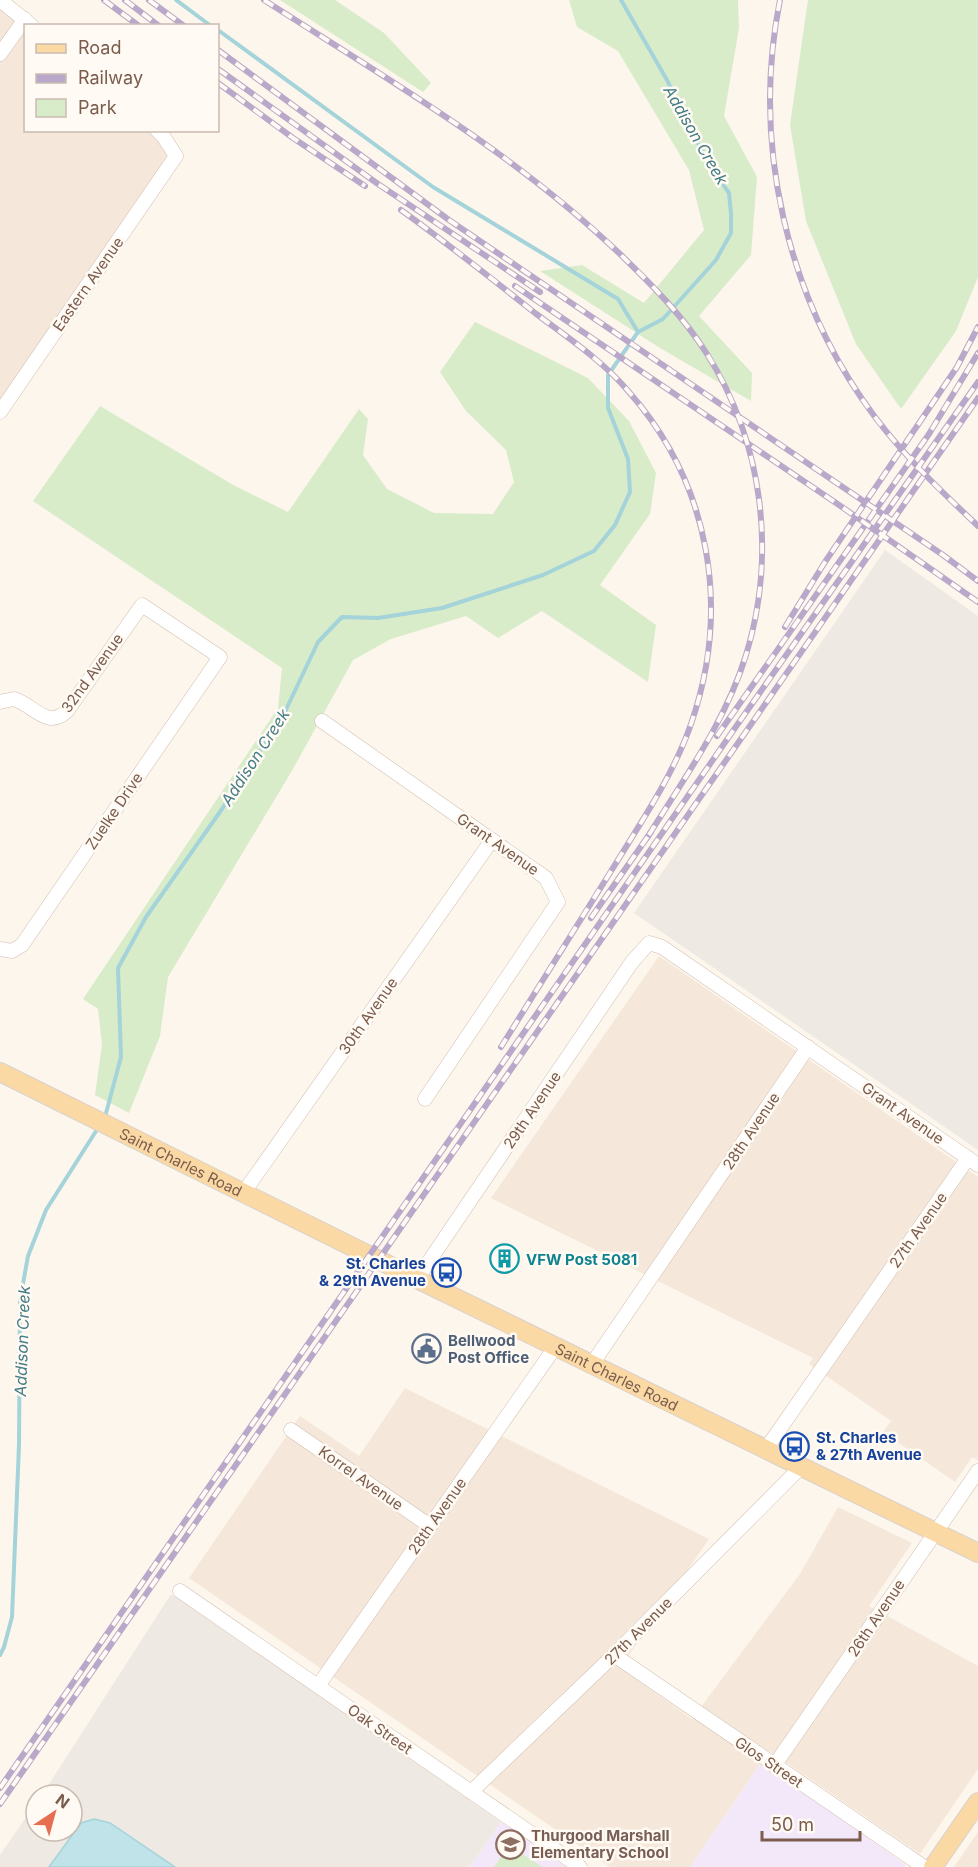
<svg xmlns="http://www.w3.org/2000/svg" width="978" height="1867" font-family="Inter,sans-serif">
	<style>
		.residential { fill: #f5e8da }
		.industrial { fill: #efe9e4 }
		.education { fill: #f3e8fa }
		.green { fill: #d8ecc9 }
		.water { fill: #bfe3e8; stroke: #a5d3da; stroke-width: 1.5 }
		.lines { fill: none; stroke-linecap: round; stroke-linejoin: round }
		.stream { stroke: #a5d3da; stroke-width: 4 }
		.minor-casing { stroke: #d1beb0; stroke-width: 15 }
		.major-casing { stroke: #dad1cd; stroke-width: 20 }
		.minor { stroke: #fff; stroke-width: 14 }
		.major { stroke: #fbd9a5; stroke-width: 18 }
		.rail-casing { stroke: #b9a8c9; stroke-width: 6 }
		.rail { stroke: #fffaf3; stroke-width: 4; stroke-dasharray: 11; stroke-linecap: butt }
		.labels { text-anchor: middle; dominant-baseline: central; stroke-width: 5; stroke-linejoin: round; paint-order: stroke }
		.street-label { font-size: 15px; fill: #7a5c4d; stroke: #fffaf3 }
		.culture-label { font-size: 15px; font-weight: bold; fill: #0d838f; stroke: #fffaf3; text-anchor: start }
		.transit-label { font-size: 15px; font-weight: bold; fill: #164399; stroke: #fffaf3; text-anchor: end }
		.service-label { font-size: 15px; font-weight: bold; fill: #4e5e75; stroke: #fffaf3; text-anchor: start }
		.education-label { font-size: 15px; font-weight: bold; fill: #785e54; stroke: #fffaf3; text-anchor: start }
		.water-label { font-size: 16px; font-style: italic; fill: #437c86; stroke: #fffaf3 }
	</style>
	<rect width="100%" height="100%" fill="#fdf6ec"/>
	<g class="residential">
		<path d="M 0,6 L 26,26 L 26,130 L 154,131 L 173,156 L 0,406 Z"/>
		<path d="M 659,956 L 978,1177 L 978,1460 L 972,1457 L 955,1482 L 883,1432 L 891,1421 L 809,1364 L 813,1358 L 491,1198 Z"/>
		<path d="M 405,1388 L 709,1539 L 620,1668 L 692,1719 L 800,1574 L 838,1507 L 912,1543 L 869,1606 L 978,1666 L 978,1769 L 920,1854 L 769,1751 L 690,1867 L 610,1867 L 189,1578 L 300,1416 L 359,1456 Z"/>
		<path d="M 978,1832 L 978,1867 L 954,1867 Z"/>
	</g>
	<g class="industrial">
		<path d="M 885,550 L 978,616 L 978,1150 L 634,913 Z"/>
		<path d="M 171,1594 L 501,1822 L 470,1867 L 0,1867 L 0,1855 L 36,1803 L 36,1831 L 72,1831 L 72,1795 L 42,1795 Z"/>
	</g>
	<g class="education">
		<path d="M 761,1763 L 906,1865 L 905,1867 L 690,1867 Z"/>
		<path d="M 501,1822 L 566,1867 L 470,1867 Z"/>
	</g>
	<g class="green">
		<path d="M 280,0 L 335,0 L 384,33 L 431,83 L 423,92 Z"/>
		<path d="M 569,0 L 738,0 L 739,28 L 724,116 L 757,177 L 751,255 L 699,316 L 752,373 L 751,401 L 660,348 L 540,271 L 582,265 L 644,303 L 704,230 L 689,170 L 618,51 L 577,27 Z"/>
		<path d="M 808,0 L 978,0 L 978,277 L 956,331 L 901,409 L 856,344 L 806,221 L 790,125 Z"/>
		<path d="M 475,322 L 588,378 L 629,421 L 656,473 L 650,514 L 600,585 L 656,625 L 648,682 L 542,611 L 498,638 L 466,616 L 391,639 L 353,660 L 293,769 L 168,977 L 160,1036 L 129,1113 L 95,1095 L 102,1044 L 98,1009 L 83,999 L 278,708 L 282,668 L 33,501 L 100,406 L 235,486 L 288,512 L 359,409 L 368,419 L 363,455 L 387,489 L 434,513 L 493,514 L 514,482 L 506,450 L 466,411 L 440,372 Z"/>
		<path d="M 509,1845 L 542,1867 L 494,1867 Z"/>
	</g>
	<path class="water" d="M 94,1819 L 110,1823 L 175,1867 L 49,1867 L 81,1823 Z"/>
	<g class="lines">
		<g class="stream">
			<path d="M 176,0 L 211,26"/>
			<path d="M 218,30 L 433,187 L 618,299 L 638,332"/>
			<path d="M 105,1117 L 121,1057 L 118,968 L 146,917 L 222,809 L 283,716 L 318,642 L 342,617 L 378,618 L 442,608 L 543,575 L 594,551 L 615,525 L 630,492 L 628,459 L 608,408 L 608,375 L 638,332 L 663,319 L 716,260 L 731,233 L 731,214 L 729,193 L 711,167 L 693,134 L 667,80 L 621,0"/>
			<path d="M 0,1655 L 4,1647 L 12,1617 L 19,1445 L 20,1300 L 28,1256 L 46,1210 L 98,1128"/>
		</g>
		<defs>
			<g id="minor">
				<path d="M 0,0 L 32,26"/>
				<path d="M 0,54 L 25,19"/>
				<path d="M 0,412 L 176,156 L 163,136 L 157,130"/>
				<path d="M 0,702 L 14,699 C 34,705 47,730 67,711 L 142,605 L 220,657 L 22,945 L 12,951 L 0,949"/>
				<path d="M 322,721 L 546,878 L 558,902 L 425,1099"/>
				<path d="M 244,1192 L 492,840"/>
				<path d="M 417,1279 L 632,962 L 649,943 L 662,947 L 978,1165"/>
				<path d="M 592,1364 L 808,1047"/>
				<path d="M 291,1430 L 430,1526"/>
				<path d="M 766,1449 L 968,1158"/>
				<path d="M 180,1591 L 580,1867"/>
				<path d="M 614,1655 L 924,1867"/>
				<path d="M 318,1686 L 556,1346"/>
				<path d="M 774,1766 L 978,1471"/>
				<path d="M 471,1792 L 614,1655 L 802,1466"/>
			</g>
			<g id="major">
				<path id="s1" d="M 0,1072 L 417,1279 L 978,1553"/>
				<path d="M 933,1867 L 978,1802"/>
			</g>
		</defs>
		<use href="#minor" class="minor-casing"/>
		<use href="#major" class="major-casing"/>
		<use href="#minor" class="minor"/>
		<use href="#major" class="major"/>
		<defs>
			<g id="rail">
				<path d="M 104,0 L 139,26"/>
				<path d="M 125,0 L 159,26"/>
				<path d="M 149,0 L 184,26"/>
				<path d="M 264,0 C 387,79 515,153 621,255 C 653,286 683,316 707,354 C 763,443 777,554 746,655 C 726,721 683,780 647,838"/>
				<path d="M 780,0 C 751,144 787,300 875,417 C 905,457 942,492 978,526"/>
				<path d="M 218,50 L 449,220 L 943,555 L 978,581"/>
				<path d="M 218,69 L 378,184 L 540,292"/>
				<path d="M 218,83 L 293,138 L 365,186"/>
				<path d="M 401,210 C 447,243 491,278 535,313 C 567,337 603,361 629,392 C 711,485 731,609 691,724 C 673,776 641,822 613,868 C 575,928 538,988 501,1047"/>
				<path d="M 515,286 L 842,507 L 978,602"/>
				<path d="M 785,627 L 825,562 L 957,367 L 978,327"/>
				<path d="M 717,736 L 929,434 L 978,353"/>
				<path d="M 591,918 L 651,832"/>
				<path d="M 0,1788 L 735,728 L 978,382"/>
				<path d="M 0,1804 L 978,398"/>
			</g>
		</defs>
		<use href="#rail" class="rail-casing"/>
		<use href="#rail" class="rail"/>
	</g>
	<defs>
		<symbol id="building-ring" viewBox="-11 -11 22 22"><circle r="9.5" fill="#fffaf3" stroke="#0f9aa8" stroke-width="1.5"/><path d="M-4-6H4V6H1V3H-1V6H-4ZM-2.5-4.3h1.7v1.8h-1.7ZM.8-4.3h1.7v1.8H.8ZM-2.5-1h1.7V.8h-1.7ZM.8-1h1.7V.8H.8Z" fill="#0f9aa8"/></symbol>
		<symbol id="bus-ring" viewBox="-11 -11 22 22"><circle r="9.5" fill="#fffaf3" stroke="#1a4fb4" stroke-width="1.5"/><path d="M-5-6H5V4H4V6H2V4H-2V6H-4V4H-5ZM-3.5-4V0h7V-4ZM-3.5 1.2v1.5H-2V1.2ZM2 1.2v1.5H3.5V1.2Z" fill="#1a4fb4"/></symbol>
		<symbol id="civic-ring" viewBox="-11 -11 22 22"><circle r="9.5" fill="#fffaf3" stroke="#5c6f8a" stroke-width="1.5"/><path d="M-.6-6.5H3V-4.5H.6V-3L4-1V1h2V6H-6V1h2V-1L-.6-3ZM-1.2 2.5V6h2.4V2.5Z" fill="#5c6f8a"/></symbol>
		<symbol id="school-ring" viewBox="-11 -11 22 22"><circle r="9.5" fill="#fffaf3" stroke="#8d6e63" stroke-width="1.5"/><path d="M0-5L7-2L0 1L-7-2ZM-4 1L0 2.5L4 1V4Q0 6-4 4Z" fill="#8d6e63"/></symbol>
	</defs>
	<g fill-rule="evenodd">
		<use href="#building-ring" x="488" y="1242" width="33" height="33"/>
		<use href="#bus-ring" x="430" y="1256" width="33" height="33"/>
		<use href="#civic-ring" x="410" y="1332" width="33" height="33"/>
		<use href="#bus-ring" x="778" y="1430" width="33" height="33"/>
		<use href="#school-ring" x="494" y="1828" width="33" height="33"/>
	</g>
	<g class="labels">
		<g class="street-label">
			<text transform="translate(88 284) rotate(-55)">Eastern Avenue</text>
			<text transform="translate(92 673) rotate(-54)">32nd Avenue</text>
			<text transform="translate(114 811) rotate(-56)">Zuelke Drive</text>
			<text transform="translate(498 844) rotate(35)">Grant Avenue</text>
			<text transform="translate(368 1016) rotate(-55)">30th Avenue</text>
			<text transform="translate(532 1110) rotate(-56)">29th Avenue</text>
			<text transform="translate(903 1113) rotate(35)">Grant Avenue</text>
			<text transform="translate(751 1131) rotate(-56)">28th Avenue</text>
			<text stroke="none"><textPath href="#s1" startOffset="202">Saint Charles Road</textPath></text>
			<text transform="translate(918 1230) rotate(-55)">27th Avenue</text>
			<text stroke="none"><textPath href="#s1" startOffset="688">Saint Charles Road</textPath></text>
			<text transform="translate(361 1478) rotate(35)">Korrel Avenue</text>
			<text transform="translate(437 1516) rotate(-55)">28th Avenue</text>
			<text transform="translate(876 1618) rotate(-56)">26th Avenue</text>
			<text transform="translate(638 1631) rotate(-45)">27th Avenue</text>
			<text transform="translate(380 1729) rotate(35)">Oak Street</text>
			<text transform="translate(769 1762) rotate(34)">Glos Street</text>
		</g>
		<g class="culture-label">
			<text x="526" y="1259">VFW Post 5081</text>
		</g>
		<g class="transit-label">
			<text x="426" y="1263">St. Charles<tspan x="426" dy="17">&amp; 29th Avenue</tspan></text>
			<text x="816" y="1437" text-anchor="start">St. Charles<tspan x="816" dy="17">&amp; 27th Avenue</tspan></text>
		</g>
		<g class="service-label">
			<text x="448" y="1340">Bellwood<tspan x="448" dy="17">Post Office</tspan></text>
		</g>
		<g class="education-label">
			<text x="531" y="1835">Thurgood Marshall<tspan x="531" dy="17">Elementary School</tspan></text>
		</g>
		<g class="water-label">
			<text transform="translate(696 135) rotate(60)">Addison Creek</text>
			<text transform="translate(255 757) rotate(-57)">Addison Creek</text>
			<text transform="translate(22 1341) rotate(-88)">Addison Creek</text>
		</g>
	</g>
	<rect x="24" y="24" width="195" height="108" fill="#fffaf3" stroke="#cabbb1" stroke-width="1.5"/>
	<rect x="36" y="44" width="30" height="9" fill="#fbd9a5" stroke="#cabbb1" stroke-width="1.5"/>
	<text x="78" y="54" font-size="18" fill="#7a5c4d">Road</text>
	<rect x="36" y="74" width="30" height="9" fill="#b9a8c9" stroke="#cabbb1" stroke-width="1.5"/>
	<text x="78" y="84" font-size="18" fill="#7a5c4d">Railway</text>
	<rect x="36" y="99" width="30" height="18" fill="#d8ecc9" stroke="#cabbb1" stroke-width="1.5"/>
	<text x="78" y="114" font-size="18" fill="#7a5c4d">Park</text>
	<g transform="translate(54 1813) rotate(36)"><circle r="28" fill="#fffaf3" stroke="#cabbb1" stroke-width="1.5"/>
	<path d="M0-4.5L10 22L0 15L-10 22Z" fill="#e76f51"/>
	<text y="-9" font-size="16" font-weight="bold" text-anchor="middle" fill="#7a5c4d">N</text>
	</g>
	<path d="M762 1831v9h98v-9" fill="none" stroke="#7a5c4d" stroke-width="3"/>
	<text x="771" y="1831" font-size="18" fill="#7a5c4d" stroke="#fffaf3" stroke-width="4.5" paint-order="stroke">50 m</text>
</svg>
